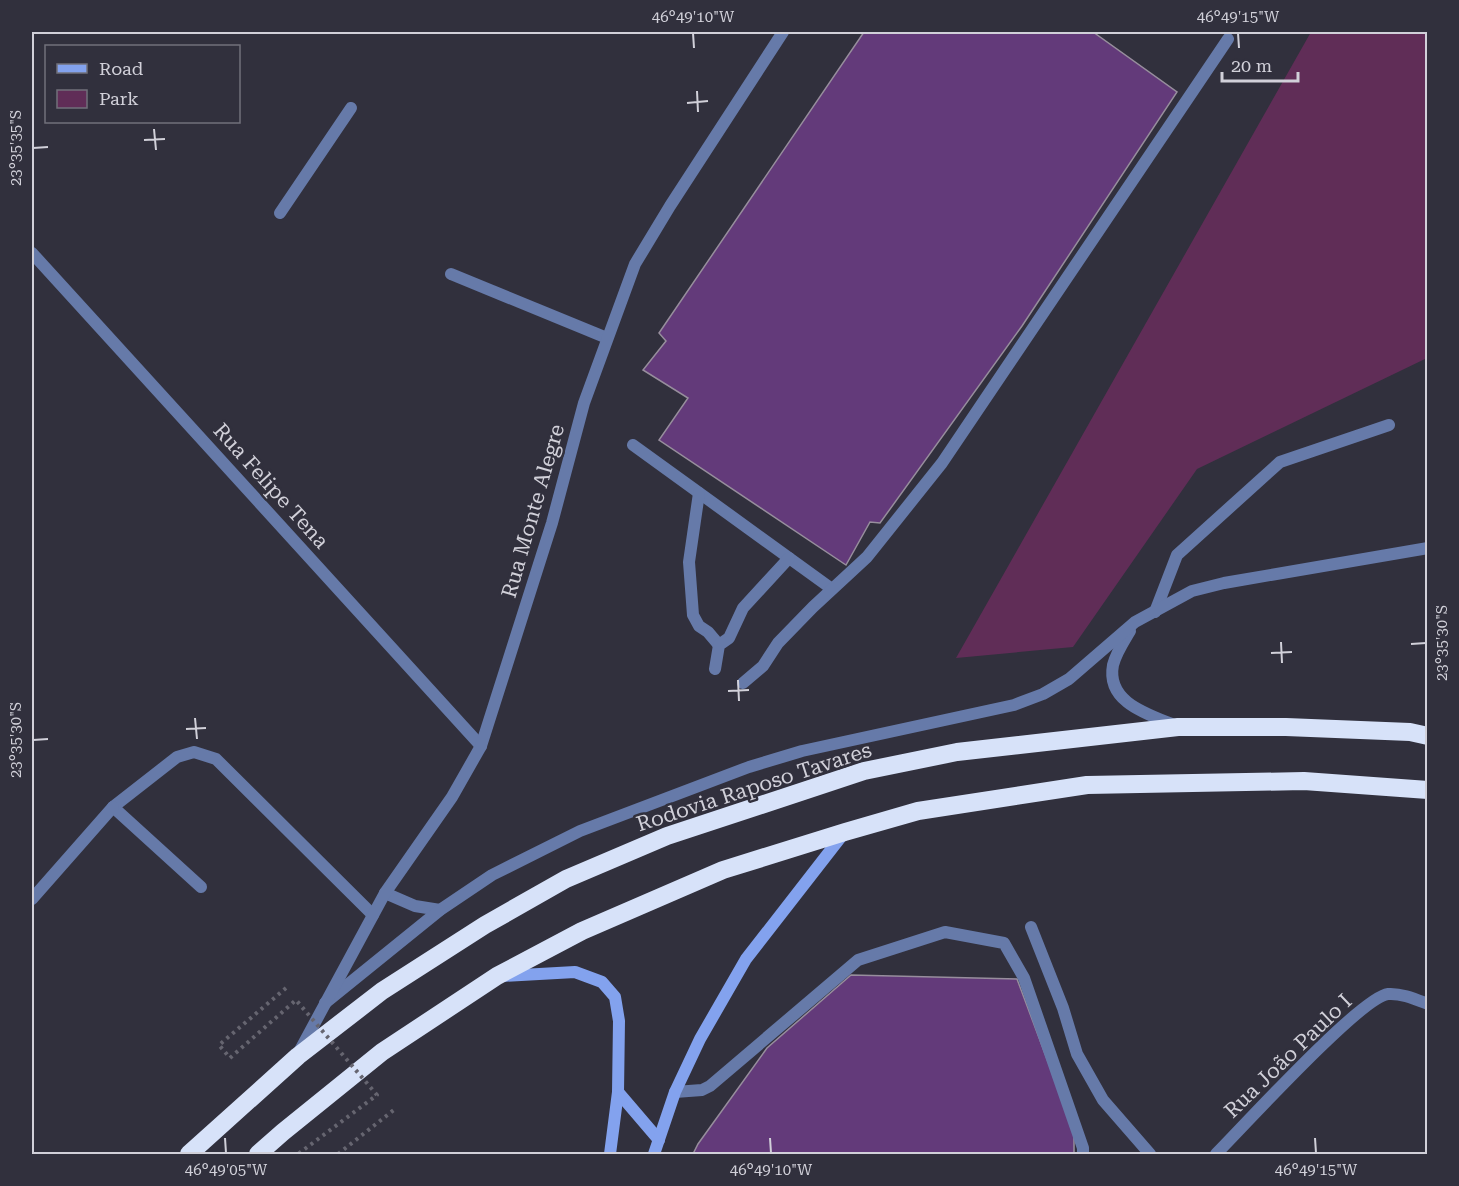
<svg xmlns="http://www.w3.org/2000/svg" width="1459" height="1186" font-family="'Roboto Serif',serif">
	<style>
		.green { fill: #602d57 }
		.building { fill: #633a7a; stroke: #978e9d; stroke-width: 1.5 }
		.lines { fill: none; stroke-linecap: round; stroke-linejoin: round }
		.path { stroke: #666570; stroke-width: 4; stroke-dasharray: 3 4.5; stroke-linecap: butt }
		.service { stroke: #667aa9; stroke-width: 12 }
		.minor { stroke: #667aa9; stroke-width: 12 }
		.secondary { stroke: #83a2ee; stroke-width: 12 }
		.motorway { stroke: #d7e2f9; stroke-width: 18 }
		.path-bridge { stroke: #666570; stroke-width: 4; stroke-dasharray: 3 4.5; stroke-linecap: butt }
		.ticks { fill: none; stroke: #d1d0d9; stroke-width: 2 }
		.labels { text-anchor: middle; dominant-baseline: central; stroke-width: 5; stroke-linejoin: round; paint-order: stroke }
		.street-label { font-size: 21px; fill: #d1d0d9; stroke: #31303d }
		.neatline { fill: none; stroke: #d1d0d9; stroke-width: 2 }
		.ticks-label { font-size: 15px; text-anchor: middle; fill: #d1d0d9 }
	</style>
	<rect width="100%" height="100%" fill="#31303d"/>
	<path class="green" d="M 1311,32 L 1427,32 L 1427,358 L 1197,469 L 1073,647 L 956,658 Z"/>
	<g class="building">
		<path d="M 864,32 L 1093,32 L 1177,92 L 1022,326 L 880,523 L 870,522 L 846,565 L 659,440 L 688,398 L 643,370 L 666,341 L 659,333 Z"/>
		<path d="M 851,975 L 1017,979 L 1074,1131 L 1074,1154 L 693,1154 L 698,1144 L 767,1048 Z"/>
	</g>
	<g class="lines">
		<path class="path" d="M 338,1154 L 395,1109"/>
		<g class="service">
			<path d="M 280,213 L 351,108"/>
			<path d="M 451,274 L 607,338"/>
			<path d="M 633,445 L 832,589"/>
			<path d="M 699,493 L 689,562 L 693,615 L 699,626 L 708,632 L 719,645"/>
			<path d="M 1155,612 L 1177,555 L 1280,462 L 1389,425"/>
			<path d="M 715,669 L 719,645 L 729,638 L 743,608 L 789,558"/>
			<path d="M 743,683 L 763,666 L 778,643 L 813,607 L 867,557 L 942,463 L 1228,39"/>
			<path d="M 201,887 L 113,807 L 177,757 L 194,752 L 216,759 L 373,915"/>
			<path d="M 32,899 L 113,807"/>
			<path d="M 675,1092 L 702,1090 L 710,1086 L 858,960 L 945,932 L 1004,943 L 1024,978 L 1083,1148 L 1083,1154"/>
		</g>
		<g class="minor">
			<path d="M 32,253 L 481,746"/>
			<path d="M 1130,631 C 1124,641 1116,653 1113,665 C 1106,702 1147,714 1174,725"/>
			<path d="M 385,893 L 415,906 L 440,910"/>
			<path d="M 1031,927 L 1063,1008 L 1077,1054 L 1103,1100 L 1150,1154"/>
			<path d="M 325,1003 L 440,910 L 492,875 L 580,831 L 749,767 L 802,751 L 1014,705 L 1043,694 L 1069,679 L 1135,622 L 1192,591 L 1224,583 L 1428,548"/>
			<path d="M 299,1052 L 385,893 L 452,797 L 481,746 L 552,523 L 584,403 L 635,264 L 670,206 L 783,32"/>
			<path d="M 1216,1154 C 1242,1128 1361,997 1388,994 C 1401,993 1415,999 1428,1004"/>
		</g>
		<g class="secondary">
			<path d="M 502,976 L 575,972 L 602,982 L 615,997 L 619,1021 L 618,1092 L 610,1154"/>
			<path d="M 618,1092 L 659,1140"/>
			<path d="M 654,1154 L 675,1092 L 700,1039 L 746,959 L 844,833"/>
		</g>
		<g class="motorway">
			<path d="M 189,1154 L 298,1056 L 382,991 L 485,925 L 566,879 L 667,836 L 864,771 L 957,752 L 1178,727 L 1286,727 L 1410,732 L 1428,736"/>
			<path d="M 258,1154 L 283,1132 L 382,1052 L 497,976 L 582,931 L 723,870 L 845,832 L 918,811 L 1087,785 L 1304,781 L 1428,790"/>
		</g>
		<path class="path-bridge" d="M 286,988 L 219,1045 L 230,1058 L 296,1000 L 377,1095 L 298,1154"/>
	</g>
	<path class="ticks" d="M 693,33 L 694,48M 1238,33 L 1239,48M 697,91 L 698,112M 687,103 L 708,101M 154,129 L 156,150M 144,140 L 165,139M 33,148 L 48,147M 1281,642 L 1282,663M 1411,644 L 1426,643M 1271,653 L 1292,652M 738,680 L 739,701M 728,691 L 749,690M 195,718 L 197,739M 186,729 L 206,728M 33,740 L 48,739M 225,1138 L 226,1153M 770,1138 L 771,1153M 1315,1138 L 1316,1153"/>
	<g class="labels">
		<g class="street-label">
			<text transform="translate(271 486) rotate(48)">Rua Felipe Tena</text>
			<text transform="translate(533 511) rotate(-74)">Rua Monte Alegre</text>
			<text transform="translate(754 787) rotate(-18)">Rodovia Raposo Tavares</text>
			<text transform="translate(1288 1056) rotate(-44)">Rua João Paulo I</text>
		</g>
	</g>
	<rect width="1459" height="1186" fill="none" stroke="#31303d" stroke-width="66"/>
	<rect x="45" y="45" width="195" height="78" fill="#31303d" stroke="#71707b" stroke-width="1.5"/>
	<rect x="57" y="64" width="30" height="9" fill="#83a2ee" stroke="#71707b" stroke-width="1.5"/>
	<text x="99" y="75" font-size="18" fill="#d1d0d9">Road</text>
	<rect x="57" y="90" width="30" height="18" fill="#602d57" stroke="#71707b" stroke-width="1.5"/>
	<text x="99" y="105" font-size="18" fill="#d1d0d9">Park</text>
	<path d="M1222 72v9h76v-9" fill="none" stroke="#d1d0d9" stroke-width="3"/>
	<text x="1231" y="72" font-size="18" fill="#d1d0d9" stroke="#31303d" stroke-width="4.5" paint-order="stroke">20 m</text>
	<rect x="33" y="33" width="1393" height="1120" class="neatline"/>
	<g class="ticks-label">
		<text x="693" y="22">46°49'10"W</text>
		<text x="1238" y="22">46°49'15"W</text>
		<text transform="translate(16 148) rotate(-90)" y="5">23°35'35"S</text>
		<text transform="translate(1442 643) rotate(-90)" y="5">23°35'30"S</text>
		<text transform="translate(16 740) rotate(-90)" y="5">23°35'30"S</text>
		<text x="226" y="1175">46°49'05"W</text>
		<text x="771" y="1175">46°49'10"W</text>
		<text x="1316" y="1175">46°49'15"W</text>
	</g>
</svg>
